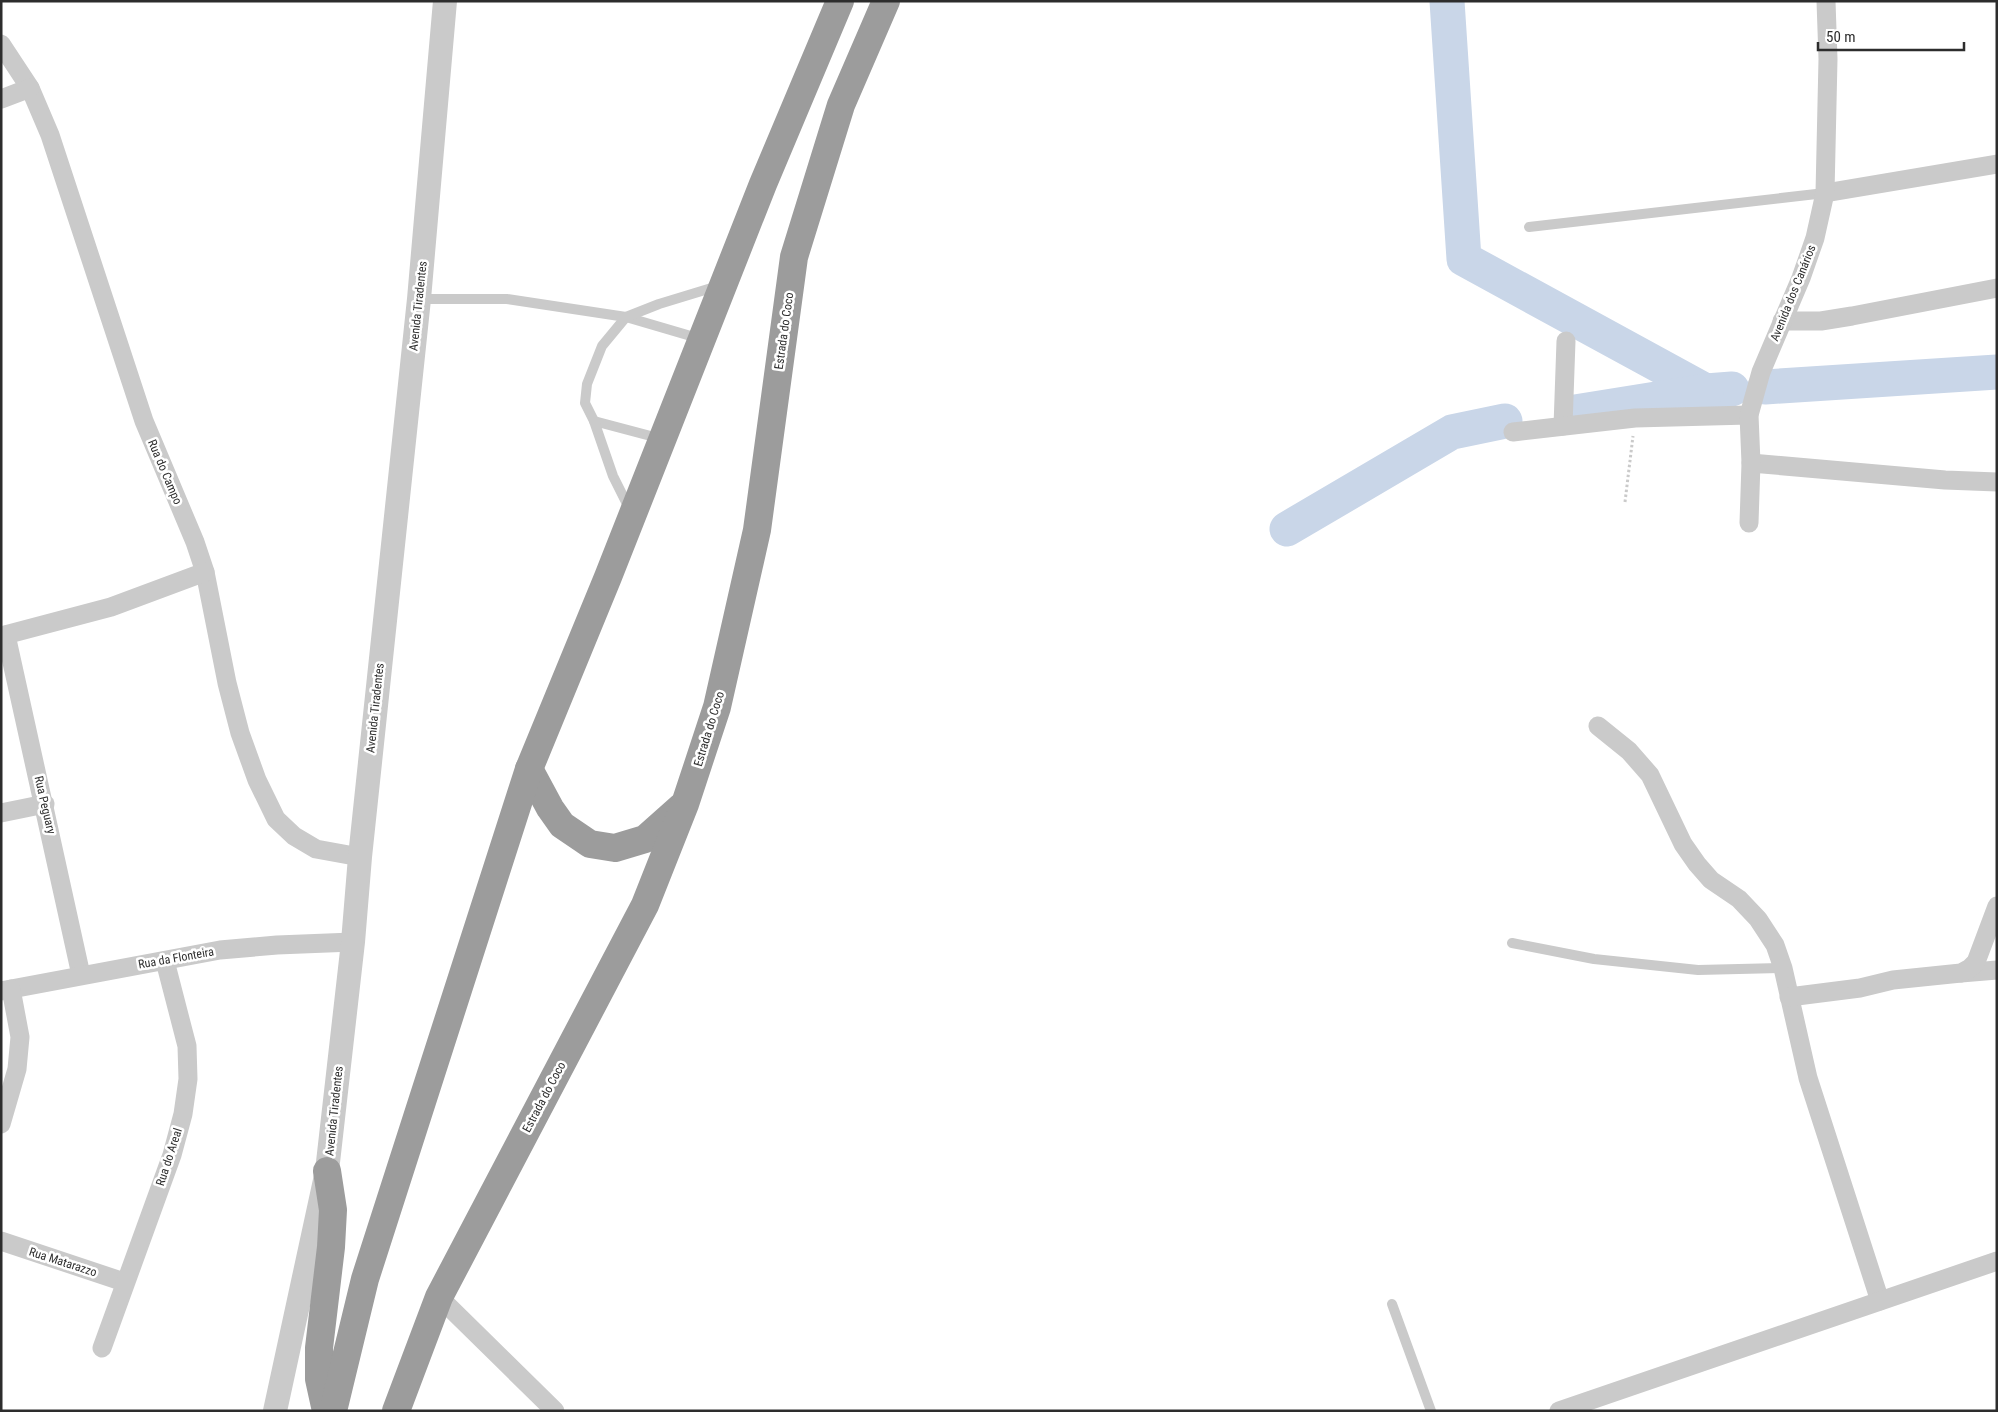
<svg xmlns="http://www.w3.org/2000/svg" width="1998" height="1412" font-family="'Roboto Condensed',sans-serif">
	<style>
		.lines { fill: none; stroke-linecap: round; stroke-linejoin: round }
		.river { stroke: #c9d6e8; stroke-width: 35 }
		.path { stroke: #cacaca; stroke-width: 3; stroke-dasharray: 2.5 2.5; stroke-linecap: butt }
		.service { stroke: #cacaca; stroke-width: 10 }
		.minor { stroke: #cacaca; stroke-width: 19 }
		.tertiary { stroke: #cacaca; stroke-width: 24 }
		.trunk { stroke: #9c9c9c; stroke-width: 28 }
		.labels { text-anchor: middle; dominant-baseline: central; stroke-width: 5; stroke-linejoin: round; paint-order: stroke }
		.street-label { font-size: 12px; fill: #2d2d2d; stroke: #fff }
	</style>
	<rect width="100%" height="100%" fill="#fff"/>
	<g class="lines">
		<g class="river">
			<path d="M 1447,1 L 1464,259 L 1706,391 L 1732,389"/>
			<path d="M 1765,387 L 1997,372"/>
			<path d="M 1575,412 L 1706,391"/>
			<path d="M 1287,529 L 1452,432 L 1505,421"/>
		</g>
		<path class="path" d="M 1625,502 L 1633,436"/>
		<g class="service">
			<path d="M 1529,227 L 1825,193"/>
			<path d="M 419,299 L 507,299 L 626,317 L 701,339"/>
			<path d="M 594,421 L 662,439"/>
			<path d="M 630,510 L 613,476 L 594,421 L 585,403 L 587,384 L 602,346 L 626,317 L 659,304 L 718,286"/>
			<path d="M 1512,943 L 1594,959 L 1698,970 L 1783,968"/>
			<path d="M 1392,1304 L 1431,1411"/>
		</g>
		<g class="minor">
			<path d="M 1,44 L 30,88 L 50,135 L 144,421 L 195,542 L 205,572 L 227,683 L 240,733 L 257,780 L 276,819 L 294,836 L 316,849 L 360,857"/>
			<path d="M 1,99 L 30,88"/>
			<path d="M 1825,193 L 1997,164"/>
			<path d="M 1782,321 L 1821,321 L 1852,316 L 1997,288"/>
			<path d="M 1563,426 L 1566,341"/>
			<path d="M 1513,432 L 1635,418 L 1749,415"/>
			<path d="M 1751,463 L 1945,480 L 1997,482"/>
			<path d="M 1749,523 L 1751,463 L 1749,415 L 1761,372 L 1801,278 L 1815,238 L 1825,193 L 1828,59 L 1826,1"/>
			<path d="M 6,635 L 81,975"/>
			<path d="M 1,636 L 111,607 L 205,572"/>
			<path d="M 1598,726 L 1629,751 L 1650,775 L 1683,844 L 1697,864 L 1711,880 L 1739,899 L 1758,919 L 1775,945 L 1783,968 L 1808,1078 L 1880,1301"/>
			<path d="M 1,813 L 45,804"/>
			<path d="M 1961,973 L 1997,970"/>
			<path d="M 1,991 L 220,950 L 277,945 L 353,942"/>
			<path d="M 1789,997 L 1860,988 L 1893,980 L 1961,973 L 1970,968 L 1976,962 L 1997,906"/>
			<path d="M 1,1124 L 17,1069 L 20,1037 L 11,989"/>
			<path d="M 1,1241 L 124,1282"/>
			<path d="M 439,1297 L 555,1411"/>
			<path d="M 102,1348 L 172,1155 L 183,1114 L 188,1079 L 187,1046 L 165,961"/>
			<path d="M 1559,1411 L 1997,1261"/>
		</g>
		<path class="tertiary" d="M 275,1411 L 327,1171 L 353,942 L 360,857 L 419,299 L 445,1"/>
		<g class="trunk">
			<path d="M 529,769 L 550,808 L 562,825 L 590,844 L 615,848 L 645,839 L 681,807"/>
			<path d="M 326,1411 L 319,1379 L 319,1348 L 331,1247 L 333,1210 L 327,1171"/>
			<path d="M 333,1411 L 365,1279 L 529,769 L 608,577 L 763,184 L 840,1"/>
			<path d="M 396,1411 L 439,1297 L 645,905 L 685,804 L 717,707 L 757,530 L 794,257 L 841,105 L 886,1"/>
		</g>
	</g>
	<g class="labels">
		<g class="street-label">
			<text transform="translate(1793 293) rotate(-68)">Avenida dos Canários</text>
			<text transform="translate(418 306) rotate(-84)">Avenida Tiradentes</text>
			<text transform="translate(784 331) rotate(-82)">Estrada do Coco</text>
			<text transform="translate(165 472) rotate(67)">Rua do Campo</text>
			<text transform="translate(375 708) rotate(-84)">Avenida Tiradentes</text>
			<text transform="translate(709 729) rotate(-73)">Estrada do Coco</text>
			<text transform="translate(45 805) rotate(77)">Rua Peguary</text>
			<text transform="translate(176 958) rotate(-10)">Rua da Flonteira</text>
			<text transform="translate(544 1097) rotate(-62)">Estrada do Coco</text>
			<text transform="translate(334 1111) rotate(-84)">Avenida Tiradentes</text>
			<text transform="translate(169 1157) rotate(-72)">Rua do Areal</text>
			<text transform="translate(63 1262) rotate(18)">Rua Matarazzo</text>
		</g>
	</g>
	<rect width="1998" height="1412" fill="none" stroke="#2d2d2d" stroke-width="5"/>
	<path d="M1818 42v8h146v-8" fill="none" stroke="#2d2d2d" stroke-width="2.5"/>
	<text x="1826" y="42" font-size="15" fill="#2d2d2d" stroke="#ffffff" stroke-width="4" paint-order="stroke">50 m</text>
</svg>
